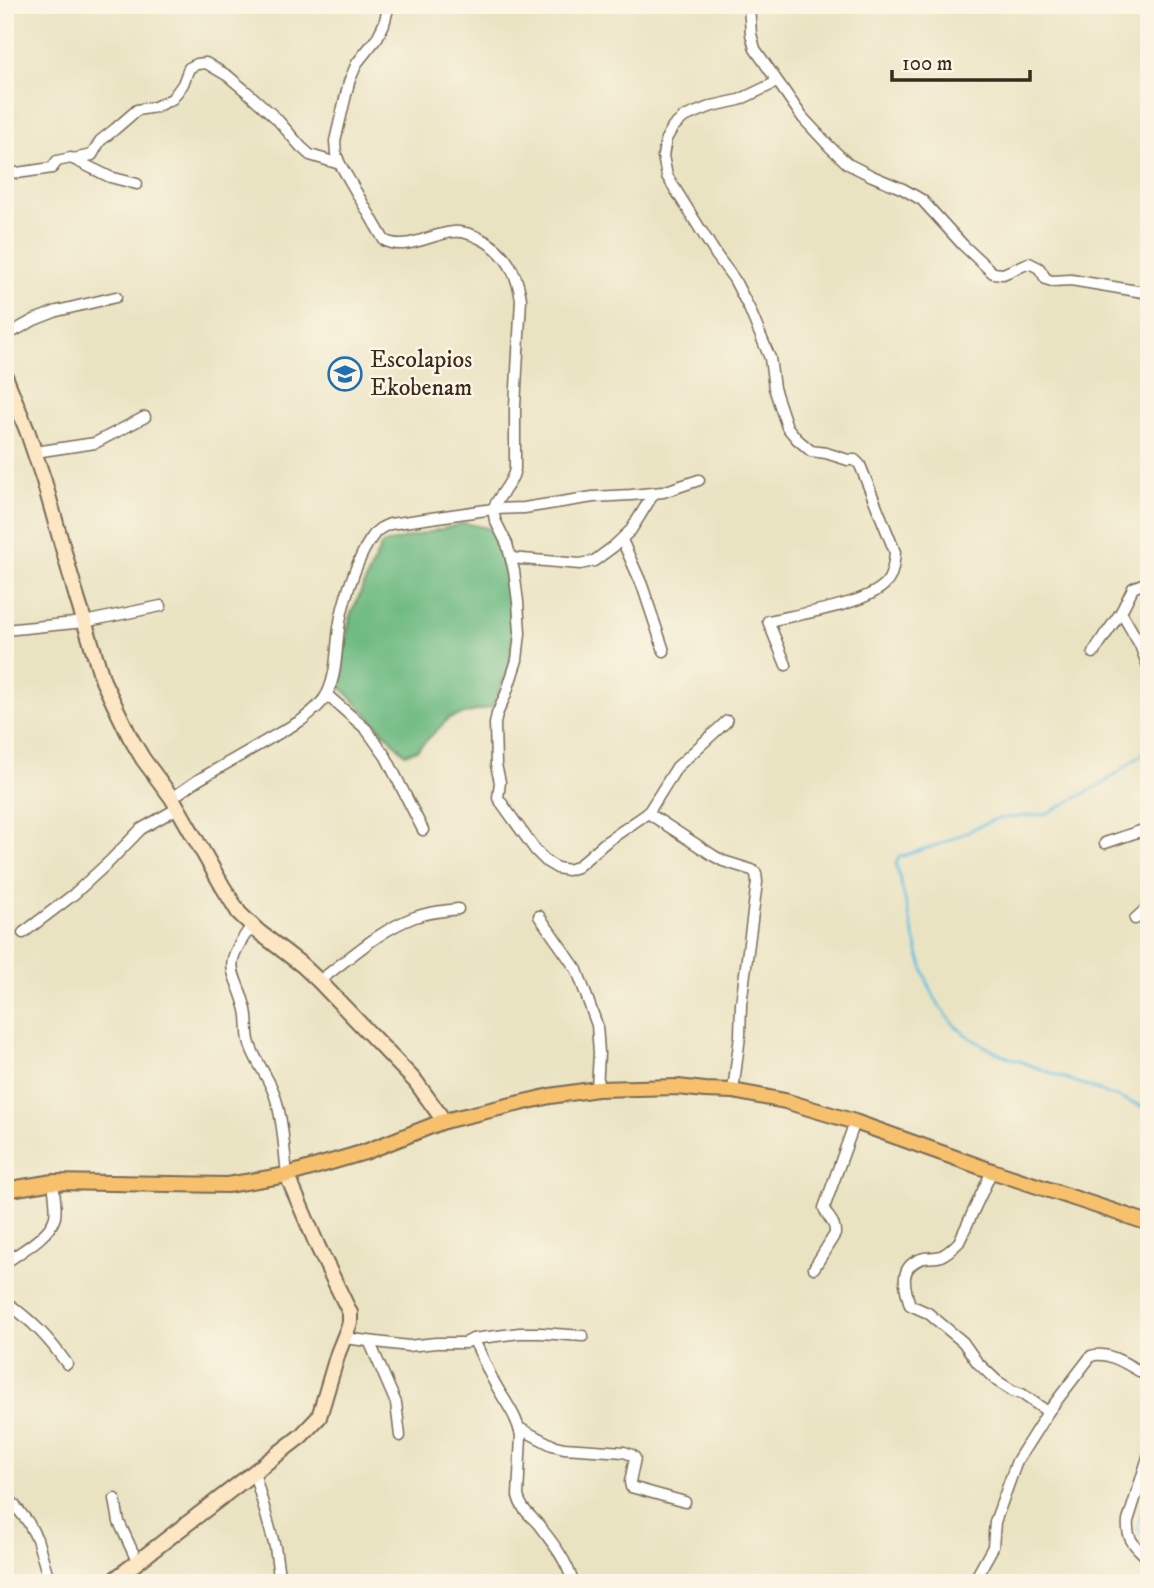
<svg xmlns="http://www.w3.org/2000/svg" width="1154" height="1588" font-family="'IM FELL DW Pica',serif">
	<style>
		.forest { fill: #6eba82; stroke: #547250; stroke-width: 2 }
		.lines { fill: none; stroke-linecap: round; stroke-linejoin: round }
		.stream { stroke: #61bedf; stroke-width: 2.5 }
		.street-casing { stroke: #786b57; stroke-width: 13 }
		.secondary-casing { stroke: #786b57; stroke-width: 18 }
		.primary-casing { stroke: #786b57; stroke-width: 18 }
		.street { stroke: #fff; stroke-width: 10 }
		.secondary { stroke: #fce6c4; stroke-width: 14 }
		.primary { stroke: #f7c06c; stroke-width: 14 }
		.labels { text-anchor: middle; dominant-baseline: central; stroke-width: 5; stroke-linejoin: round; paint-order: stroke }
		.poi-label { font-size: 24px; fill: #3b2a1e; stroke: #fcf5e5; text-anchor: start }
	</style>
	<rect width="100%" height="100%" fill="#fcf5e5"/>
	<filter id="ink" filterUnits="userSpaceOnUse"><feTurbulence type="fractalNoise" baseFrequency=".0143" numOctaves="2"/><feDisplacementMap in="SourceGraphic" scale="14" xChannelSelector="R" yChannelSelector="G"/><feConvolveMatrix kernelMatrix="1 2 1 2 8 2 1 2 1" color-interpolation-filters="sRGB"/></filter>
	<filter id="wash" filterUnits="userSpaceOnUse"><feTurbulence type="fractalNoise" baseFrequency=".00686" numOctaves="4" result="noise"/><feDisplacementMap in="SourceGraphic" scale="28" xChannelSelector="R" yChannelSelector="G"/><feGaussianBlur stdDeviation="1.57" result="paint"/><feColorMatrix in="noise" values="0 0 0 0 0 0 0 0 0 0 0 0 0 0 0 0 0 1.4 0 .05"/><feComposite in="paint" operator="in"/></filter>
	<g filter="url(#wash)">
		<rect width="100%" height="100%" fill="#eae3c2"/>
		<path class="forest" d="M 465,523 L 492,529 L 505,567 L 512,634 L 509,668 L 492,707 L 449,718 L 417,750 L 405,754 L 339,685 L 350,616 L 382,544 Z"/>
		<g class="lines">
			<g class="stream">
				<path d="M 1149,751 L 1142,754 L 1104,783 L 1046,814 L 995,819 L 943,843 L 899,857 L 896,864 C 901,885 907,906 912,928 C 921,965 929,1002 959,1029 C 971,1040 986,1047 1000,1054 L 1149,1109"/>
				<path d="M 1149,1489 L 1137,1529 L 1149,1539"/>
			</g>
		</g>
	</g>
	<g filter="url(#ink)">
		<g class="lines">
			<defs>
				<g id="street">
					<path d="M 749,5 L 751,34 L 755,49 L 803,118 L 830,147 L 848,164 L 872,176 L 903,189 L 922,200 L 963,245 L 993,273 L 1003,274 L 1029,263 L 1039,268 L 1046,279 L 1052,281 L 1071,280 L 1143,292 L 1149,295"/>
					<path d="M 777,82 L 739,100 L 712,106 L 684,117 L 673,127 L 666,139 L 663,156 L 667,176 L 717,256 L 734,279 L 749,308 L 770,358 L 774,388 L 787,427 L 797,439 L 811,451 L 826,453 L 848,460 L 855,460 L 860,465 L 895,552 C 894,562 893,576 886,583 C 866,605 799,614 768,621 L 786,665"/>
					<path d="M 73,159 L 92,155 L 100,141 L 115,129 L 137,110 L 155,107 L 172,99 L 183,84 L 189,68 L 197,64 L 206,63 L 228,76 L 247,92 L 276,118 L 301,147 L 310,155 L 340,164"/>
					<path d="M 17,173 L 52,168 L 57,161 L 71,158 L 110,177 L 137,184"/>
					<path d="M 5,336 L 34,320 L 57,311 L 116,297"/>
					<path d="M 35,452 L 95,443 L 145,417"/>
					<path d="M 699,480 L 663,492 L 631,495 L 593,497 L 524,508 L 493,509 L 495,520 L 507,544 L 514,571 L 518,602 L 520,633 L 517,660 L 506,694 L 497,714 L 495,724 L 496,765 L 500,782 L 498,798 L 536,851 L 547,862 L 557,868 L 568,870 L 577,867 L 606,842 L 648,813 L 677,767 L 727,721"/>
					<path d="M 622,540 L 642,585 L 664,651"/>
					<path d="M 511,558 L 580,564 L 594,561 L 613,547 L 631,530 L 654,493"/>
					<path d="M 1121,612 L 1140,645 L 1149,669"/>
					<path d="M 5,630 L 84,622 L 161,606"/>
					<path d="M 1105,634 L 1093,653 L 1121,612 L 1133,588 L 1149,581"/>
					<path d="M 327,695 L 366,729 L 386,757 L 423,830"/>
					<path d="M 172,798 L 198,780 L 302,720 C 311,712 323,704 328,692 C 337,672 336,650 339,628 C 342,604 358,555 373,536 C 377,529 383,527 390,524 L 493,509 C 499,494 512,485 515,469 L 515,406 L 521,299 C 517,272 505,250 479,238 C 471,234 462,231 453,232 C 430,234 405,252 384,240 L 340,164 L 336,154 L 335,141 L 349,82 L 357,63 L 377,38 L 384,24 L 389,5"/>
					<path d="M 648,813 L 714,856 L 723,861 L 752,870 L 756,873 L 757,882 L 741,1004 L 740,1036 L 733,1091"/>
					<path d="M 1105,843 L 1149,828"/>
					<path d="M 539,916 L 577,970 L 597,1025 L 599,1053 L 597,1089"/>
					<path d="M 1135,919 L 1149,906"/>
					<path d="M 258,932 L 248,931 C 220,970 236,970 246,1010 C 249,1022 246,1036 251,1047 C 257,1064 269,1078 275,1096 C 283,1121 284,1148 287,1175"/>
					<path d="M 23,933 L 73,895 L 110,861 L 141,829 L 178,808"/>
					<path d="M 319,981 C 349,959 379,930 415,917 C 429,912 443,911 458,909"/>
					<path d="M 992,1171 L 959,1242 C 953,1248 948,1253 941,1256 C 935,1258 929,1257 924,1258 C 898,1265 904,1286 910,1305 L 928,1313 L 963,1342 L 977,1362 L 997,1381 L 1013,1391 L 1022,1394 L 1048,1412"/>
					<path d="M 5,1263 C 20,1252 50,1236 55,1217 C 57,1207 54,1193 53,1182"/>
					<path d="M 814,1268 L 835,1234 C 836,1221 827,1218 824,1208 L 855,1122"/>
					<path d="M 5,1301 C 32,1321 48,1337 67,1364"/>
					<path d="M 344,1338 L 408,1346 L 436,1343 L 465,1343 L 473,1339 C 481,1353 486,1367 493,1380 C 503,1399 517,1415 521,1436 L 518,1496 C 521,1509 530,1515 538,1524 C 552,1542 567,1560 573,1583"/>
					<path d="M 473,1339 L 520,1333 L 541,1333 L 583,1336"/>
					<path d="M 370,1343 L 396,1403 L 400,1436"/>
					<path d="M 519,1428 L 552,1445 L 564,1448 L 624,1452 L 632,1455 L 635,1458 L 630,1482 L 631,1487 L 685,1502"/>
					<path d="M 1149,1454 L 1128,1521 C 1126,1541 1136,1546 1149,1560"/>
					<path d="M 254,1472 L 275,1547 L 280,1583"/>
					<path d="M 5,1493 L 28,1522 L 37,1539 L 50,1583"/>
					<path d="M 115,1499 L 119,1522 L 137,1561"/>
					<path d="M 973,1583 L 993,1547 L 995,1522 L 1017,1461 L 1048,1412 L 1091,1356 C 1109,1350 1133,1368 1149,1377"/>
				</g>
				<g id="secondary">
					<path d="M 5,376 L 28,433 L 44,481 L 77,598 L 103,681 L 130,737 L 143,759 L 172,798 L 223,887 L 239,913 L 259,932 L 302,965 L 319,981 L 416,1082 L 444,1121"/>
					<path d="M 110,1583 L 301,1436 L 319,1417 L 338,1353 L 350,1323 L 350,1313 L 318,1247 L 287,1175"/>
				</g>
				<path id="primary" d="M 5,1190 L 53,1182 L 227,1185 L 287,1175 L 365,1152 L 444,1121 L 550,1096 L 597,1089 L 678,1087 L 705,1090 L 733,1091 L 785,1101 L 855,1122 L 992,1171 L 1149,1223"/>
			</defs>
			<use href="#street" class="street-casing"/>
			<use href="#secondary" class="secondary-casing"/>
			<use href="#primary" class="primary-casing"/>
			<use href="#street" class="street"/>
			<use href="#secondary" class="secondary"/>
			<use href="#primary" class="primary"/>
		</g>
	</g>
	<defs>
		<symbol id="school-ring" viewBox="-11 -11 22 22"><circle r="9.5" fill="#fcf5e5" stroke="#1f6fb2" stroke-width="1.5"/><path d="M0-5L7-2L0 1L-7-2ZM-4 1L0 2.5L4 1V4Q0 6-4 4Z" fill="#1f6fb2"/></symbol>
	</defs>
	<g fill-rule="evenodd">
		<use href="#school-ring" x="326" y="355" width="38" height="38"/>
	</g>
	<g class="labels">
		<g class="poi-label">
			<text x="370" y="360">Escolapios<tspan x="370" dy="28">Ekobenam</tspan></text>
		</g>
	</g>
	<rect width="1154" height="1588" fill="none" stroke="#fcf5e5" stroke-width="28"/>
	<path d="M892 70v10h138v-10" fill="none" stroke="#3b2a1e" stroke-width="3.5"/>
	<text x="902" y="70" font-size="21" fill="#3b2a1e" stroke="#fcf5e5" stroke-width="5" paint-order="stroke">100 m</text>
</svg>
